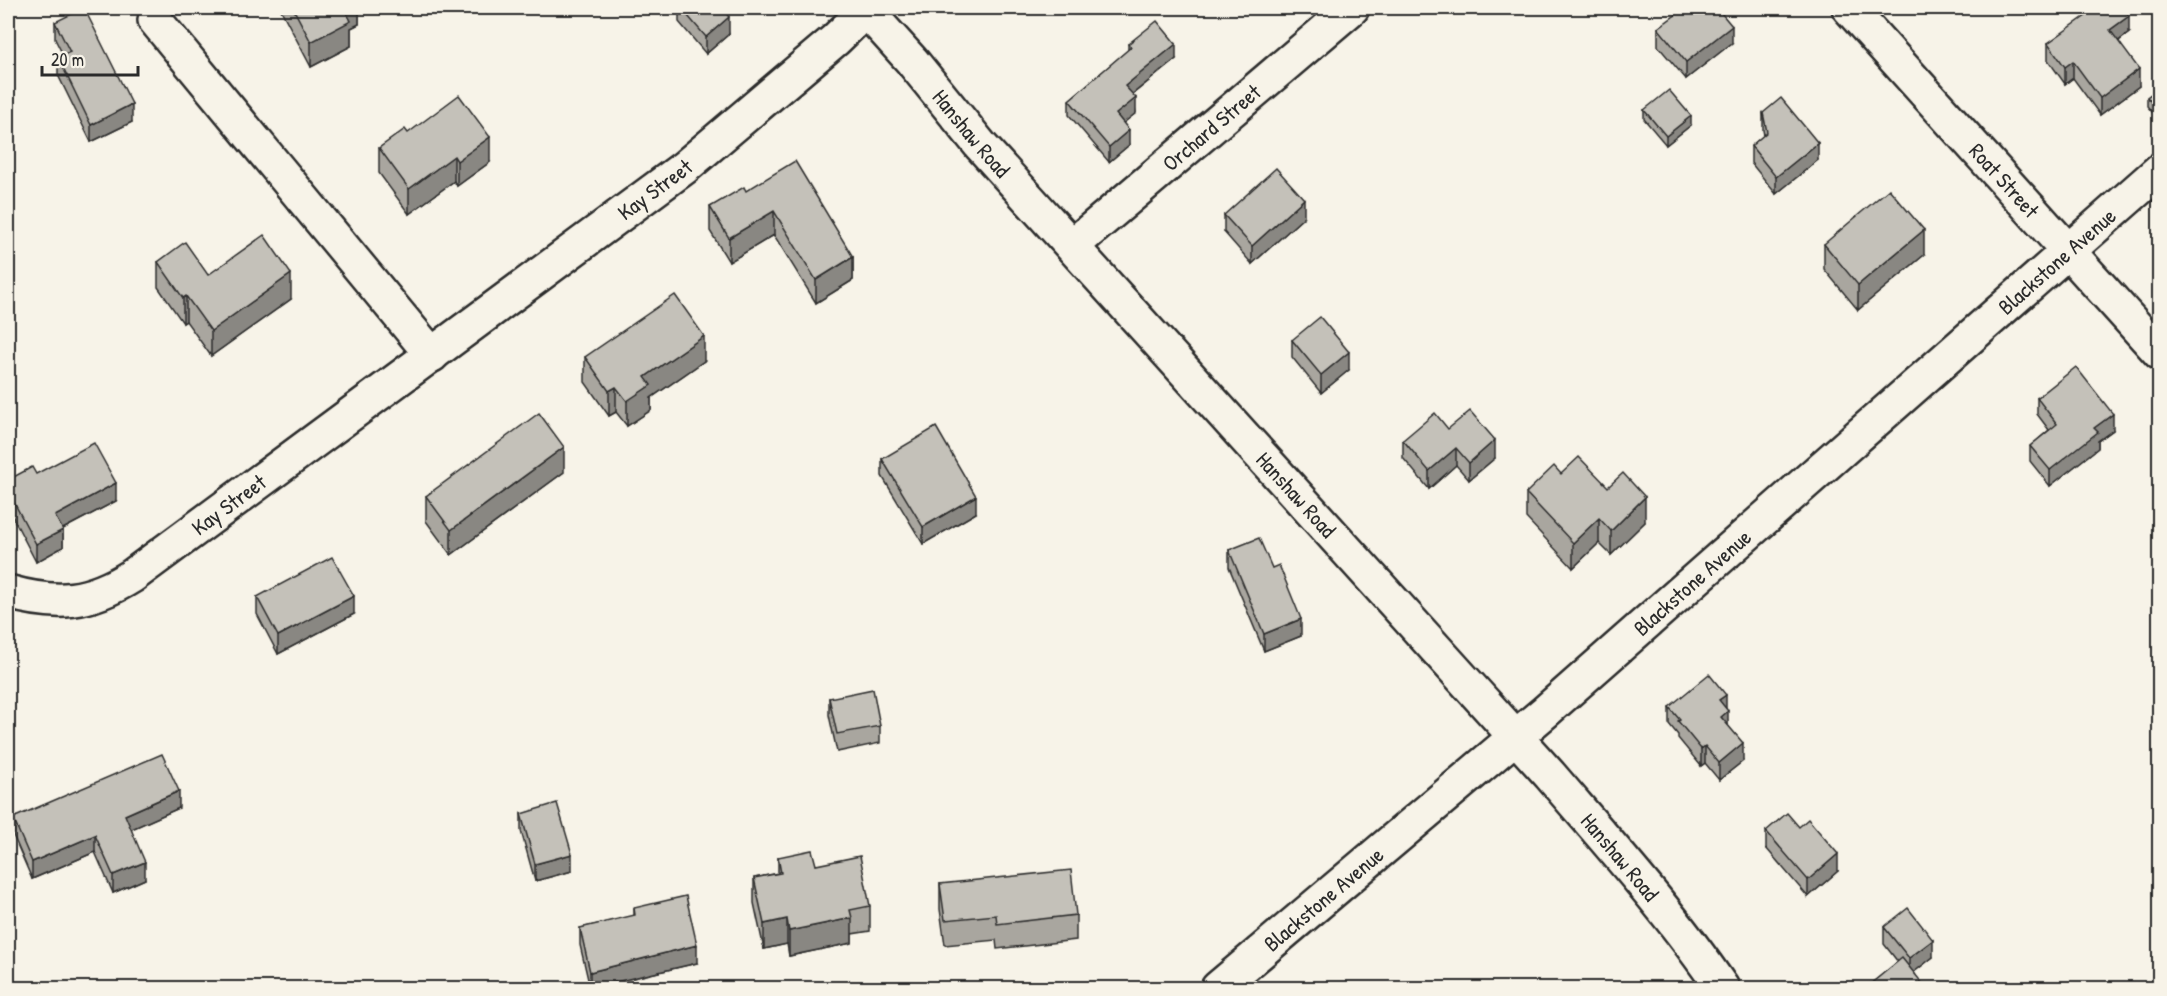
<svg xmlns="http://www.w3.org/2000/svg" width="2167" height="996" font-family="'Patrick Hand',sans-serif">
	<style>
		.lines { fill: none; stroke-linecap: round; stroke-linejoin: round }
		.minor-casing { stroke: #2b2b2b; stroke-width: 38 }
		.tertiary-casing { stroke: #2b2b2b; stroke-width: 38 }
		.minor { stroke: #f7f3e8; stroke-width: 33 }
		.tertiary { stroke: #f7f3e8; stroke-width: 33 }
		.wall { fill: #a9a69f; stroke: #2b2b2b; stroke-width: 1.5 }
		.shaded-wall { fill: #898782; stroke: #2b2b2b; stroke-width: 1.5 }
		.building { fill: #c4c1b9; stroke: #2b2b2b; stroke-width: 1.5 }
		.labels { text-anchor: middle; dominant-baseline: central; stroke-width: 4.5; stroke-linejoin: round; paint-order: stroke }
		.street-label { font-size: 22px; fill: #2b2b2b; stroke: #f7f3e8 }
	</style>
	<rect width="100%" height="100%" fill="#f7f3e8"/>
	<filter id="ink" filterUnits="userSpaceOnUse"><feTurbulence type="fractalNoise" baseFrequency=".0167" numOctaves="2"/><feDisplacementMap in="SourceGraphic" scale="12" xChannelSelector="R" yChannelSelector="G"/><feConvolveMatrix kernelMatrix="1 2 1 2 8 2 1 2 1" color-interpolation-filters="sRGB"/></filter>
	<g filter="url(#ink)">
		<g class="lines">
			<defs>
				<g id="minor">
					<path id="s1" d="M 1849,8 L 2160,353"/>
					<path d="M 155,20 L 432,355"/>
					<path id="s2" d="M 1072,246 L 1352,8"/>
					<path id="s3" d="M 8,592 C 57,606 89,603 132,576 L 685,167 L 835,40 L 866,10"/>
					<path id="s4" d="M 1218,988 L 1545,712 L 2160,170"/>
				</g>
				<g id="tertiary">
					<path id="s5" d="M 864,8 L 912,61 L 981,146 L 1550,775 C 1609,844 1671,913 1722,988"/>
				</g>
			</defs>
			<use href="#minor" class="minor-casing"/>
			<use href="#tertiary" class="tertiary-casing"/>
			<use href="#minor" class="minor"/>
			<use href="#tertiary" class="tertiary"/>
		</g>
		<g class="wall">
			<path d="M 280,8 L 359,8 L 359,24 L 351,28 L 351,46 L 311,67 Z"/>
			<path d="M 679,8 L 722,8 L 729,34 L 706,54 L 679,22 Z"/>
			<path d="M 55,22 L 132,122 L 91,142 L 58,75 L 58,57 L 63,55 L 55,39 Z"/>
			<path d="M 1658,28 L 1732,43 L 1686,79 L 1658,46 Z"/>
			<path d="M 2129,33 L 2119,41 L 2139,86 L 2100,115 L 2073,78 L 2065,84 L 2048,60 L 2048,43 Z"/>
			<path d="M 1128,44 L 1176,59 L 1133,94 L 1136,113 L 1123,123 L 1129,145 L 1109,162 L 1069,115 L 1069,100 L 1128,50 Z"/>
			<path d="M 2160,87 L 2160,121 L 2147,106 L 2147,97 Z"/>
			<path d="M 1644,110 L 1691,125 L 1666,145 L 1644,119 Z"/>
			<path d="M 1763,113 L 1818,160 L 1776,194 L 1751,163 L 1751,146 L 1764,135 L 1763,130 Z"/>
			<path d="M 408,133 L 490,162 L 457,186 L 454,181 L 409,214 L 379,173 L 379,148 Z"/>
			<path d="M 746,191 L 853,257 L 853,280 L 816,303 L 774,235 L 729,262 L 710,231 L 710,207 Z"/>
			<path d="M 1224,215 L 1304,217 L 1252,264 L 1224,232 Z"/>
			<path d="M 1824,244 L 1924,255 L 1858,310 L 1824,269 Z"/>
			<path d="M 158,262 L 208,275 L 291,299 L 211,356 L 186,321 L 183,323 L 158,287 Z"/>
			<path d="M 1292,340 L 1349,370 L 1321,393 L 1292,357 Z"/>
			<path d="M 585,357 L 704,361 L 651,398 L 651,410 L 627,426 L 616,412 L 609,416 L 585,382 Z"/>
			<path d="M 2037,398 L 2113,430 L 2098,441 L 2098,448 L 2050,486 L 2030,461 L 2030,446 L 2049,430 L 2037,414 Z"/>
			<path d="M 1448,429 L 1495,458 L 1469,480 L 1456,465 L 1429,489 L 1403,458 L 1403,440 Z"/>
			<path d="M 882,459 L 976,513 L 923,544 L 882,476 Z"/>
			<path d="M 564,472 L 451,555 L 426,521 L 426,496 Z"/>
			<path d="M 36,474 L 116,501 L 63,529 L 63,547 L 36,562 L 8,508 L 8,480 Z"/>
			<path d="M 1561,474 L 1608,487 L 1645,522 L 1611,555 L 1599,543 L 1573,568 L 1526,518 L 1526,493 Z"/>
			<path d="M 1229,550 L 1272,568 L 1301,636 L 1264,651 L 1229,567 Z"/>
			<path d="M 257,597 L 354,614 L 278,654 L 257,614 Z"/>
			<path d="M 829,698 L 880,726 L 880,743 L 837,752 L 829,715 Z"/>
			<path d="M 1669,707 L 1726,709 L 1728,726 L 1743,761 L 1719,780 L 1705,763 L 1701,766 L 1678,738 L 1678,735 L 1669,724 Z"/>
			<path d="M 179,808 L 131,829 L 145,879 L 113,893 L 95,852 L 32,879 L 13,835 L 13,818 Z"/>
			<path d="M 521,814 L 572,871 L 535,881 L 521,831 Z"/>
			<path d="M 1766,831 L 1838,871 L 1808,897 L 1766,848 Z"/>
			<path d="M 778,857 L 816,865 L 870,906 L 870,931 L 852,934 L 852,943 L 789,956 L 787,944 L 764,949 L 754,903 L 754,878 L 778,873 Z"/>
			<path d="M 940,884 L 1076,915 L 1076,940 L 997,949 L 996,940 L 945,945 L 940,909 Z"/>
			<path d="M 634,908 L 697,963 L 590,988 L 580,945 L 580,928 L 634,916 Z"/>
			<path d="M 1884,927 L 1933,957 L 1914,972 L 1923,988 L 1868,988 L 1868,986 L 1898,962 L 1884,944 Z"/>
		</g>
		<g class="shaded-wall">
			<path d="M 344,8 L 359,8 L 359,24 L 351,28 L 351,46 L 311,67 L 311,42 Z"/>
			<path d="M 2129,16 L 2129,33 L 2110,47 L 2110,30 Z"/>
			<path d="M 729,17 L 729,34 L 706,54 L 706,37 Z"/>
			<path d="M 1732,26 L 1732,43 L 1686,79 L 1686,62 Z"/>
			<path d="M 1176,44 L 1176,59 L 1125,100 L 1125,86 Z"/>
			<path d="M 2073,61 L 2073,78 L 2065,84 L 2065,67 Z"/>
			<path d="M 2139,69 L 2139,86 L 2100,115 L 2100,98 Z"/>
			<path d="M 1136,98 L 1136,113 L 1116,129 L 1116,114 Z"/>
			<path d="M 132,104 L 132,122 L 91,142 L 91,125 Z"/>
			<path d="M 1691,116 L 1691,125 L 1666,145 L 1666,136 Z"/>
			<path d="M 1129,130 L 1129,145 L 1109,162 L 1109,147 Z"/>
			<path d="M 490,137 L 490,162 L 457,186 L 457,161 Z"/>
			<path d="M 1818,143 L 1818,160 L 1776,194 L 1776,177 Z"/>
			<path d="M 454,156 L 454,181 L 409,214 L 409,189 Z"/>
			<path d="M 1304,199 L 1304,217 L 1252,264 L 1252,246 Z"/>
			<path d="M 774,211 L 774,235 L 729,262 L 729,238 Z"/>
			<path d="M 1924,230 L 1924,255 L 1858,310 L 1858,285 Z"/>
			<path d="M 853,257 L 853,280 L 816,303 L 816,280 Z"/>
			<path d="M 291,274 L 291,299 L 211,356 L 211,331 Z"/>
			<path d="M 186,296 L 186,321 L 183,323 L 183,298 Z"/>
			<path d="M 704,336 L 704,361 L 651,398 L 651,410 L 627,426 L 627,401 L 645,377 Z"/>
			<path d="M 1349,352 L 1349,370 L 1321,393 L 1321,375 Z"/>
			<path d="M 616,387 L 616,412 L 609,416 L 609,391 Z"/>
			<path d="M 2113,414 L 2113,430 L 2098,441 L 2098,448 L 2050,486 L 2050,470 L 2094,428 Z"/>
			<path d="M 1495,440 L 1495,458 L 1469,480 L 1469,463 Z"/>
			<path d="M 564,447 L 564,472 L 451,555 L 451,530 Z"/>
			<path d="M 1456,448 L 1456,465 L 1429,489 L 1429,471 Z"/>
			<path d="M 116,483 L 116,501 L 55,533 L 55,516 Z"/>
			<path d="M 976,496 L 976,513 L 923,544 L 923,527 Z"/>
			<path d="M 1645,497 L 1645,522 L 1611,555 L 1611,531 Z"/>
			<path d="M 1599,518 L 1599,543 L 1573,568 L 1573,543 Z"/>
			<path d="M 63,530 L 63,547 L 36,562 L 36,544 Z"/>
			<path d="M 354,596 L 354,614 L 278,654 L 278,636 Z"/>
			<path d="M 1301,619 L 1301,636 L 1264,651 L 1264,634 Z"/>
			<path d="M 1726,695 L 1726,712 L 1719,700 Z"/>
			<path d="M 1728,711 L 1728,728 L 1721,717 Z"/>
			<path d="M 1743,743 L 1743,761 L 1719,780 L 1719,763 Z"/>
			<path d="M 1705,746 L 1705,763 L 1701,766 L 1701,749 Z"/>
			<path d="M 179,791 L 179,808 L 125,832 L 125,815 Z"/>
			<path d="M 95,835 L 95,852 L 32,879 L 32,862 Z"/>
			<path d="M 572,854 L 572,871 L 535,881 L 535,864 Z"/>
			<path d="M 1838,854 L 1838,871 L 1808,897 L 1808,880 Z"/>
			<path d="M 145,862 L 145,879 L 113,893 L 113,875 Z"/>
			<path d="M 852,918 L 852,943 L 789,956 L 789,931 Z"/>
			<path d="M 787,919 L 787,944 L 764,949 L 764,924 Z"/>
			<path d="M 1933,940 L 1933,957 L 1909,976 L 1909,958 Z"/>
			<path d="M 697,945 L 697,963 L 590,988 L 590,972 Z"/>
			<path d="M 1923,984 L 1923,988 L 1917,988 Z"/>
		</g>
		<g class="building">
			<path d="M 84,8 L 132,104 L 91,125 L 58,57 L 70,52 L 55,22 Z"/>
			<path d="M 293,8 L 344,8 L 351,21 L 311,42 Z"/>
			<path d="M 681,8 L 722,8 L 729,17 L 706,37 Z"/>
			<path d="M 1685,8 L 1717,8 L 1732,26 L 1686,62 L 1658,28 Z"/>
			<path d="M 2097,8 L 2123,8 L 2129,16 L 2110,30 L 2139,69 L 2100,98 L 2073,61 L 2065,67 L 2048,43 Z"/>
			<path d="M 1157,21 L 1176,44 L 1125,86 L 1136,98 L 1116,114 L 1129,130 L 1109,147 L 1069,100 L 1131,47 L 1128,44 Z"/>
			<path d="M 2160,87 L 2160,112 L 2147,97 Z"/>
			<path d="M 1669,90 L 1691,116 L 1666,136 L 1644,110 Z"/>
			<path d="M 459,95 L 490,137 L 457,161 L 454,156 L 409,189 L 379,148 L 405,129 L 408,133 Z"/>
			<path d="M 1781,98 L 1818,143 L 1776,177 L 1751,146 L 1767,132 L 1763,113 Z"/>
			<path d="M 795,161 L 853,257 L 816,280 L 774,211 L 729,238 L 710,207 L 744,187 L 746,191 Z"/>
			<path d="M 1276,168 L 1304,199 L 1252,246 L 1224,215 Z"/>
			<path d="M 1889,189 L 1924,230 L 1858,285 L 1824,244 Z"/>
			<path d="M 264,235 L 291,274 L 211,331 L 186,296 L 183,298 L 158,262 L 185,242 L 208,275 Z"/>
			<path d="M 675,295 L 704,336 L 645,377 L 651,385 L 627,401 L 616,387 L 609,391 L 585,357 Z"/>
			<path d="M 1320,317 L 1349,352 L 1321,375 L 1292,340 Z"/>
			<path d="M 2076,367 L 2113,414 L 2094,428 L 2098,432 L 2050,470 L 2030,446 L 2057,424 L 2037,398 Z"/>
			<path d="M 1470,411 L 1495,440 L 1469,463 L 1456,448 L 1429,471 L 1403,440 L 1435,413 L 1448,429 Z"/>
			<path d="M 539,413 L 564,447 L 451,530 L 426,496 Z"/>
			<path d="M 936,427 L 976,496 L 923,527 L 882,459 Z"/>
			<path d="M 94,443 L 116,483 L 55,516 L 63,530 L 36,544 L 8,491 L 8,480 L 32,467 L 36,474 Z"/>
			<path d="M 1579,457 L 1608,487 L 1623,473 L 1645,497 L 1611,531 L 1599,518 L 1573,543 L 1526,493 L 1554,466 L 1561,474 Z"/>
			<path d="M 1259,538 L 1272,568 L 1279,565 L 1301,619 L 1264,634 L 1229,550 Z"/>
			<path d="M 332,557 L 354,596 L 278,636 L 257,597 Z"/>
			<path d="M 1709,674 L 1726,695 L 1719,700 L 1728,711 L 1721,717 L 1743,743 L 1719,763 L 1705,746 L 1701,749 L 1678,721 L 1680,720 L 1669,707 Z"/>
			<path d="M 873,689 L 880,726 L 837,734 L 829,698 Z"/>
			<path d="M 162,754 L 179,791 L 125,815 L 145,862 L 113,875 L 95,835 L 32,862 L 13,818 Z"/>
			<path d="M 557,803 L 572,854 L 535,864 L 521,814 Z"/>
			<path d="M 1787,813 L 1799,827 L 1808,819 L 1838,854 L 1808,880 L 1766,831 Z"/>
			<path d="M 812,850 L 816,865 L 860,856 L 870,906 L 850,910 L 852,918 L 789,931 L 787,919 L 764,924 L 754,878 L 781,873 L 778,857 Z"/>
			<path d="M 1071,870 L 1076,915 L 997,924 L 996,915 L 945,920 L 940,884 Z"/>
			<path d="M 686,896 L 697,945 L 590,972 L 580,928 L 635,915 L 634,908 Z"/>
			<path d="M 1908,908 L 1933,940 L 1909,958 L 1884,927 Z"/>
			<path d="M 1902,958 L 1923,984 L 1917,988 L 1871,988 L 1868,986 Z"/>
		</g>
	</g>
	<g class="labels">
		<g class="street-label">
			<text stroke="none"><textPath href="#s2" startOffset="183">Orchard Street</textPath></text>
			<text stroke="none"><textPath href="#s5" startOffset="165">Hanshaw Road</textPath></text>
			<text stroke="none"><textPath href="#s1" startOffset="232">Roat Street</textPath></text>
			<text stroke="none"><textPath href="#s3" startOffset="780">Kay Street</textPath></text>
			<text stroke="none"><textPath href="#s4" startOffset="1110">Blackstone Avenue</textPath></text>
			<text stroke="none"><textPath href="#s5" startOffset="651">Hanshaw Road</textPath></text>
			<text stroke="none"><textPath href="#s3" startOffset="250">Kay Street</textPath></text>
			<text stroke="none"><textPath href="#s4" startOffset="624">Blackstone Avenue</textPath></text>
			<text stroke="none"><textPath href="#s5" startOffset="1137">Hanshaw Road</textPath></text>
			<text stroke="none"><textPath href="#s4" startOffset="138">Blackstone Avenue</textPath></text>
		</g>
	</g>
	<rect width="2167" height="996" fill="none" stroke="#f7f3e8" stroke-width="30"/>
	<rect x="15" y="15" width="2137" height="966" fill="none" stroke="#2b2b2b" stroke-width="2" filter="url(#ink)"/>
	<path d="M42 66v9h96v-9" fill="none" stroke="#2b2b2b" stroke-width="3"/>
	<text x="51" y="66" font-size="18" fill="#2b2b2b" stroke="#f7f3e8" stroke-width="4.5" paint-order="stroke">20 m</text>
</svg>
